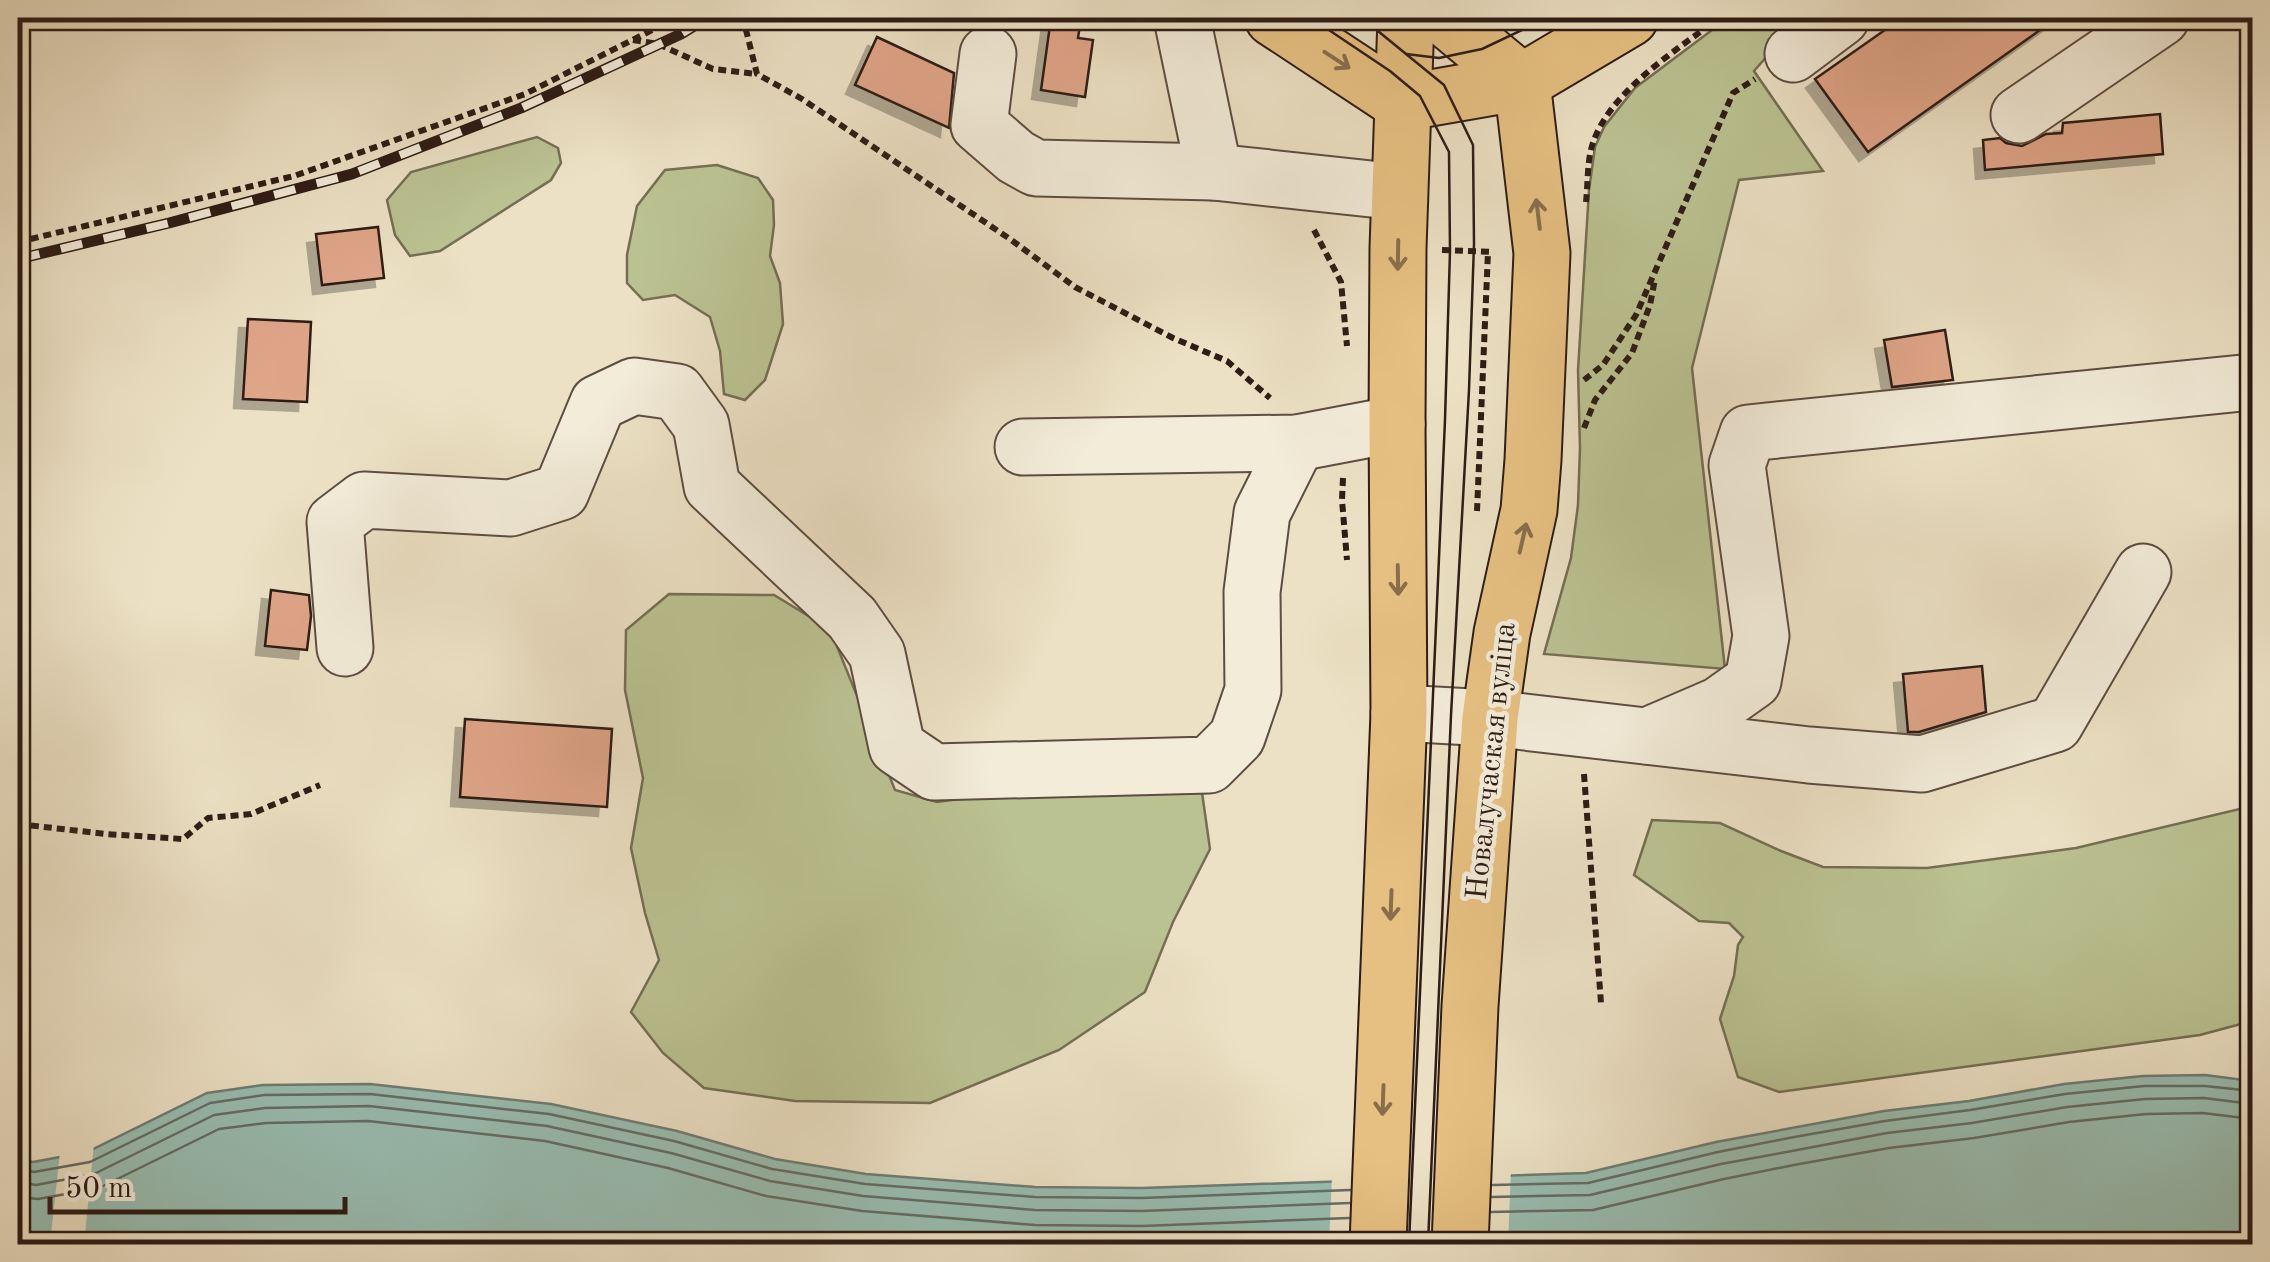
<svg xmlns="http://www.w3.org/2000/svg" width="2270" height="1262" font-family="'Old Standard TT',serif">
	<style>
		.green { fill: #bbc292; stroke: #746f54; stroke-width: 2.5 }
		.water { fill: #99beb2; stroke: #6e7d74; stroke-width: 2.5 }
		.pier { fill: #ece1c5 }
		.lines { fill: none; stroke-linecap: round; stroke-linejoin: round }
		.shore { stroke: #646d64; stroke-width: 2.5 }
		.building { fill: #dfa588; stroke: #2e1c16; stroke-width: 2.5; filter: url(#shadow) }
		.minor-casing { stroke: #5e4d42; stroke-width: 59 }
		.major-casing { stroke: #2e1c16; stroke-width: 59 }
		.path { stroke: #2e1c16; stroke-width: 6; stroke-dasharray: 8 5; stroke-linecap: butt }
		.minor { stroke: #f3ecd9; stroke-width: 55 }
		.major { stroke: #e6c082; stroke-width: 55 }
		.tram { stroke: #2e1c16; stroke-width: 2.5 }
		.rail-casing { stroke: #2e1c16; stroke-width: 11 }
		.rail { stroke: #f3ecd9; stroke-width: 8; stroke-dasharray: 22; stroke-linecap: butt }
		.oneway { stroke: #8a6e4c }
		.labels { text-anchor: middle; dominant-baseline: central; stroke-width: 9; stroke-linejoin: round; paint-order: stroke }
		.street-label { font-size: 30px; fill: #2e1c16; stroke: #f3ecd9 }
	</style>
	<defs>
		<filter id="shadow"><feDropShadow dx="-9" dy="9" stdDeviation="0" flood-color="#0004"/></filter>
	</defs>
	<rect width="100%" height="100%" fill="#ece1c5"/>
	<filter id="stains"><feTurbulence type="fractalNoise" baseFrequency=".002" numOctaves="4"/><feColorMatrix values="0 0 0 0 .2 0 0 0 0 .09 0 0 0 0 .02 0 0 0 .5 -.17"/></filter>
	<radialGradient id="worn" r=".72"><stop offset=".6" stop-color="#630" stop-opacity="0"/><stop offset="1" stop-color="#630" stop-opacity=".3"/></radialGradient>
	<g class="green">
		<path d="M 1728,18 L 1801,18 L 1754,71 L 1823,171 L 1739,180 L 1692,368 L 1725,669 L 1544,654 L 1571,558 L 1578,505 L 1580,448 L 1578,370 L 1589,190 L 1595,147 L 1604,127 L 1635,88 Z"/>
		<path d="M 537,137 L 558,148 L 561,163 L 551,180 L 440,251 L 410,256 L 395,235 L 387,200 L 411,172 Z"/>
		<path d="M 717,165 L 758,178 L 773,200 L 774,225 L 770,256 L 780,283 L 783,324 L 765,380 L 745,400 L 724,394 L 720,351 L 710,317 L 675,295 L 643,300 L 627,283 L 627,255 L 637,206 L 665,170 Z"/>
		<path d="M 669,594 L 774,595 L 830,629 L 895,790 L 937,802 L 1159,772 L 1201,785 L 1210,849 L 1173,922 L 1145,992 L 1059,1050 L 930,1103 L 795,1101 L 704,1088 L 663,1053 L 631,1012 L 659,960 L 645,913 L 631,848 L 643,778 L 625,690 L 626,630 Z"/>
		<path d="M 2252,806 L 2252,1021 L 2200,1035 L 1779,1092 L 1738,1077 L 1720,1019 L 1734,976 L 1738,945 L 1743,937 L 1729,923 L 1699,921 L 1634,875 L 1652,820 L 1720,823 L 1781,851 L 1823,867 L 1927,868 L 2076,848 Z"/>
	</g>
	<path class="water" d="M 2205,1075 L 2252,1081 L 2252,1244 L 149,1244 L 122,1241 L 106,1244 L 18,1244 L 18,1159 L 33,1162 L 87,1152 L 207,1093 L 263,1085 L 370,1084 L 551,1104 L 677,1131 L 775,1159 L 866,1174 L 1035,1187 L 1142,1188 L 1586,1173 L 1716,1142 L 1884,1111 L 1969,1101 L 2064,1084 L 2143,1076 Z"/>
	<g class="pier">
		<path d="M 94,1144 L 84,1244 L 50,1244 L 60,1152 Z"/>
		<path d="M 1511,1169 L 1508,1244 L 1329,1244 L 1332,1176 Z"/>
	</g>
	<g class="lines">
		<g class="shore">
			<path d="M 18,1169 L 34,1172 L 90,1162 L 210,1103 L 264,1095 L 370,1094 L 549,1114 L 674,1141 L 772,1169 L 865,1184 L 1035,1197 L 1142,1198 L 1350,1190"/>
			<path d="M 18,1182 L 36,1185 L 94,1174 L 214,1115 L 265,1108 L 369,1106 L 547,1126 L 671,1153 L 770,1181 L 863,1196 L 1035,1210 L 1142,1211 L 1350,1203"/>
			<path d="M 1493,1185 L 1588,1183 L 1718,1152 L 1789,1138 L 1885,1121 L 1970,1110 L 2065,1094 L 2144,1086 L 2205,1086 L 2252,1091"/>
			<path d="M 18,1197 L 38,1199 L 99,1188 L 219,1129 L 266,1123 L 368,1121 L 545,1141 L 668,1168 L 766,1196 L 862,1211 L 1035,1225 L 1142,1226 L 1349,1218"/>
			<path d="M 1492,1197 L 1590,1195 L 1721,1164 L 1792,1151 L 1887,1133 L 1972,1123 L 2067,1107 L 2145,1099 L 2204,1098 L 2252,1104"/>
			<path d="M 1491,1212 L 1593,1210 L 1724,1179 L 1794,1165 L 1889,1148 L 1974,1138 L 2069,1122 L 2146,1114 L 2203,1113 L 2252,1119"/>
		</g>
	</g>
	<g class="building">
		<path d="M 1051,18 L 1081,18 L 1078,38 L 1093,40 L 1085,97 L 1041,90 Z"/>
		<path d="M 1902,18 L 2057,18 L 1868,152 L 1815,79 Z"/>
		<path d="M 877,37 L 954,73 L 949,128 L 855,85 Z"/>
		<path d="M 2160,114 L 2163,154 L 1985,170 L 1983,140 L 2000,138 L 2006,143 L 2022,146 L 2046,134 L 2062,133 L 2063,123 Z"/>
		<path d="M 378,227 L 384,278 L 322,285 L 316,234 Z"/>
		<path d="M 248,319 L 311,322 L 307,402 L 243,399 Z"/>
		<path d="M 1945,330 L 1953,380 L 1892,387 L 1884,340 Z"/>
		<path d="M 271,590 L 309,595 L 311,616 L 307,650 L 265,646 Z"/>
		<path d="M 1982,666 L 1986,712 L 1919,732 L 1908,732 L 1903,674 Z"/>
		<path d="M 465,719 L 612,729 L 607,807 L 460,797 Z"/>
	</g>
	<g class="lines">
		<defs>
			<g id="minor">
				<path d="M 1182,18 L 1214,172"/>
				<path d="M 988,54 L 979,125 L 1016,157 L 1036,168 L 1214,172 L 1399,192"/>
				<path d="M 1793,54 L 1841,18"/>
				<path d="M 2019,115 L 2161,18"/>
				<path d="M 1023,447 L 1297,443 L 1397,424"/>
				<path d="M 345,648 L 335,522 L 364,500 L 511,508 L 561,492 L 598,403 L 634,386 L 677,392 L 701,425 L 712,486 L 852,618 L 877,654 L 897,747 L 934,772 L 1209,765 L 1237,737 L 1253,690 L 1252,592 L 1262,513 L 1297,443"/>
				<path d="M 1399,713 L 1490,718 L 1809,755 L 1922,764 L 2055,724 L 2143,572"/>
				<path d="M 1647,736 L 1719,705 L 1753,681 L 1761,636 L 1737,465 L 1748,433 L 2252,382"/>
			</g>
			<g id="major">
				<path d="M 1273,18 L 1402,103 L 1522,82 L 1630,18"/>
				<path d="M 1445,18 L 1522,82 L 1542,253 L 1533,460 L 1529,510 L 1502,633 L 1490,718 L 1470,1006 L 1460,1244"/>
				<path d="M 1378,1244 L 1399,713 L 1397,424 L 1398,248 L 1406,18"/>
			</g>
		</defs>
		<use href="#minor" class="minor-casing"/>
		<use href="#major" class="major-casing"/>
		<g class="path">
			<path d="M 739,18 L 746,30 L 757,74 L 802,99 L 1010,239 L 1075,287 L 1173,338 L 1227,361 L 1270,398"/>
			<path d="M 633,40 L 658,44 L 713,69 L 757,74"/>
			<path d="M 1586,202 C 1588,184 1587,163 1592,146 C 1608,92 1676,51 1719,18"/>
			<path d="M 1314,230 L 1341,282 L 1347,346"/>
			<path d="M 18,242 L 294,176 L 525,94 L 676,18"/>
			<path d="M 1442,250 L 1494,252"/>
			<path d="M 1584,380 L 1603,365 L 1636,315 L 1733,93 L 1755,79"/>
			<path d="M 1584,428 L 1595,400 L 1632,353 L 1650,305 L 1655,279"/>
			<path d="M 1343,478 L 1342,500 L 1347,560"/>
			<path d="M 1477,511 L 1488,252"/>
			<path d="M 1584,774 L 1601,1003"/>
			<path d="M 18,824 L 106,834 L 183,839 L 208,818 L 251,814 L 320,785"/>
		</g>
		<use href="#minor" class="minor"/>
		<use href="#major" class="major"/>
		<g class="tram">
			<path d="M 1311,18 L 1390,71 L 1420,96 L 1449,152 L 1450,251 L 1445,420 L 1409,1244"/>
			<path d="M 1362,18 L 1444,85 L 1473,145 L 1474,244 L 1469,390 L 1451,715 L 1428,1244"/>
			<path d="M 1387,18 L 1432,26 L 1488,18"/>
			<path d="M 1406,54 L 1439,58 L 1482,49 L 1547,18"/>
		</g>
		<defs>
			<path id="rail" d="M 18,259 L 169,223 L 352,174 L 521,108 L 681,34 L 707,18"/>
		</defs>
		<use href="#rail" class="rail-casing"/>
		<use href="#rail" class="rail"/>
	</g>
	<defs><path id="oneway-shaft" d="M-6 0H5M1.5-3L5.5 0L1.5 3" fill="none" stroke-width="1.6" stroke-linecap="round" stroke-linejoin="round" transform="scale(2.5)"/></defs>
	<g class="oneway">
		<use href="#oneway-shaft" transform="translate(1337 60) rotate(33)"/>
		<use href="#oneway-shaft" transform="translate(1538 214) rotate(-97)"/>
		<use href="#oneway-shaft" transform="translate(1398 255) rotate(91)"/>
		<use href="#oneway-shaft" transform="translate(1523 538) rotate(-77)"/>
		<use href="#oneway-shaft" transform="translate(1398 580) rotate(89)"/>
		<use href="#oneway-shaft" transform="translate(1391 905) rotate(92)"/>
		<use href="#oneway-shaft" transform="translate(1383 1100) rotate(92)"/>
	</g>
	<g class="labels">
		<g class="street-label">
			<text transform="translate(1492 761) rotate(-84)">Новалучаская вуліца</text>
		</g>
	</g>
	<rect width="2270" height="1262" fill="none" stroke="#ece1c5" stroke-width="60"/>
	<rect x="20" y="20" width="2230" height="1222" fill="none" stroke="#2e1c16" stroke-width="5"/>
	<rect x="30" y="30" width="2210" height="1202" fill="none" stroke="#2e1c16" stroke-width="2.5"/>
	<path d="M50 1197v15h295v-15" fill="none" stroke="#2e1c16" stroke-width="5"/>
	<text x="65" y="1197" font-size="30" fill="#2e1c16" stroke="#f3ecd9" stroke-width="8" paint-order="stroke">50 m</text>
	<rect width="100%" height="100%" filter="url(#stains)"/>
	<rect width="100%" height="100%" fill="url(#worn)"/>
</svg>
